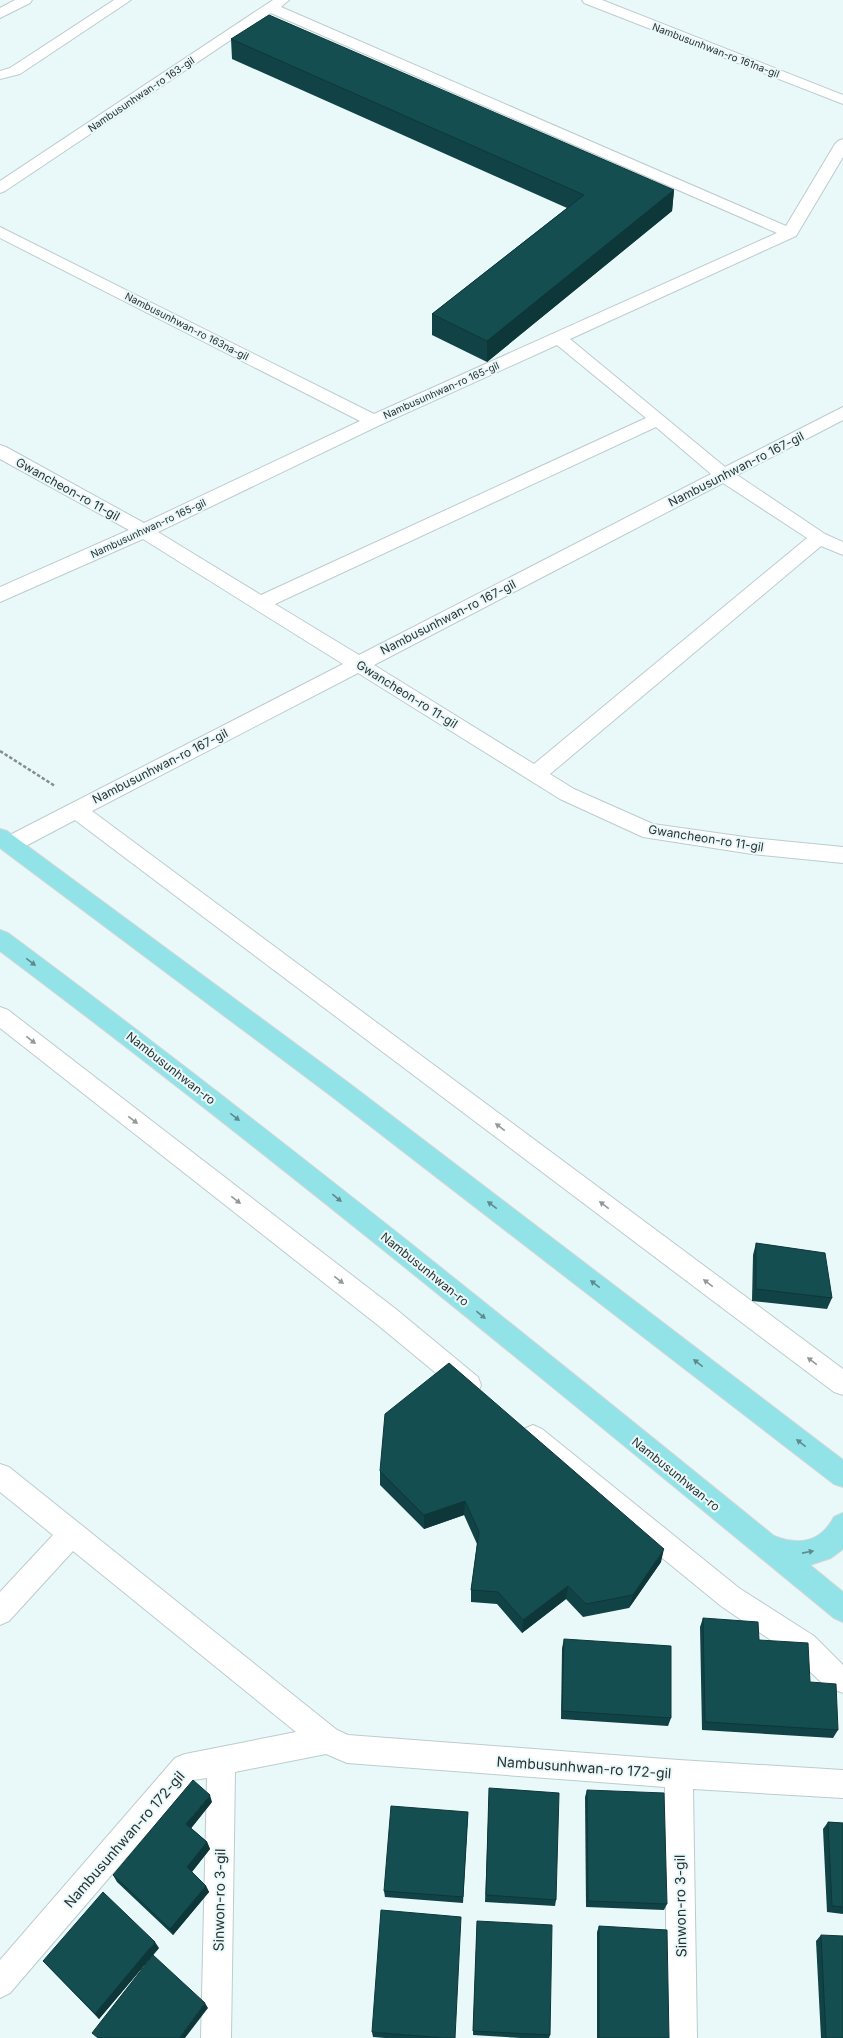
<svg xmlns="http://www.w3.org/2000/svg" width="843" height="2038" font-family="Inter,sans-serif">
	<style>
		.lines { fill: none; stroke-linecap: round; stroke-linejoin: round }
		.minor-casing { stroke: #bccccd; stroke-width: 2 }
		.major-casing { stroke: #d5d6d6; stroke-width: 2 }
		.path { stroke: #838e8f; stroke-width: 2.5; stroke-dasharray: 3.5 2; stroke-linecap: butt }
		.minor { fill: #fff; fill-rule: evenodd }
		.major { fill: #91e3e8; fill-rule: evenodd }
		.wall { fill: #114346 }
		.shaded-wall { fill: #0e3739 }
		.building { fill: #144e51; stroke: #0e3739 }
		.oneway { fill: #5e8a8d }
		.oneway2 { fill: #959898 }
		.labels { text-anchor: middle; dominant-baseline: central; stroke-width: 4; stroke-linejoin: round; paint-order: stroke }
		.far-street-label { font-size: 10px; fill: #2b3132; stroke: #e9f9fa }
		.street-label { font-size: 12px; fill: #2b3132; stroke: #e9f9fa }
		.near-street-label { font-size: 14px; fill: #2b3132; stroke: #e9f9fa }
	</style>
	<rect width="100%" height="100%" fill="#e9f9fa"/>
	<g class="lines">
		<defs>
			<g id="minor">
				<path d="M 15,0 L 32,0 L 30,3 L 0,18 L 0,8 Z"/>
				<path d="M 114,0 L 131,0 L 20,74 L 0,79 L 0,71 L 10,68 Z"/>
				<path d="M 273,0 L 289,0 L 281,7 L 786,226 L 835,144 L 838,141 L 843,139 L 843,157 L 796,236 L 570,339 L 725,467 L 843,407 L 843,420 L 737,475 L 825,534 L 843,542 L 843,555 L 821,546 L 550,774 L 574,789 L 653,824 L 752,838 L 843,847 L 843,863 L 752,854 L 643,837 L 560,799 L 358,673 L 92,811 L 843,1369 L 843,1395 L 834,1392 L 75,820 L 18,850 L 11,852 L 4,850 L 1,844 L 4,838 L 343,664 L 143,539 L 0,602 L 0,587 L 129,530 L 0,459 L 0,445 L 6,447 L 144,523 L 360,421 L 0,238 L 0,227 L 374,414 L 777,233 L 271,13 L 5,191 L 0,193 L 0,181 ZM 557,345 L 646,418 L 261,595 L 158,532 L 380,425 ZM 656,427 L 711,474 L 359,655 L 275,604 ZM 723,483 L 807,538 L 534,764 L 374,665 Z"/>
				<path d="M 582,0 L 602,0 L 843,95 L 843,104 L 584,3 Z"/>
				<path d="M 0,1007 L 8,1010 L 397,1310 L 478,1377 L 481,1385 L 478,1393 L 469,1397 L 460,1393 L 379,1326 L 0,1028 Z"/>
				<path d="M 533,1425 L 542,1429 L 739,1588 L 814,1636 L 843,1665 L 843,1693 L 825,1686 L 794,1656 L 721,1606 L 524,1445 L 520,1437 L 524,1429 Z"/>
				<path d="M 0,1464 L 9,1467 L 337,1730 L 348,1735 L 679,1760 L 843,1770 L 843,1798 L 693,1789 L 697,2038 L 667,2038 L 665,1787 L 347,1763 L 326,1754 L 235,1772 L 231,2038 L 201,2038 L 207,1778 L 193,1780 L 10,1993 L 0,1998 L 0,1960 L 175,1758 L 185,1754 L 296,1732 L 73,1551 L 9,1621 L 0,1625 L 0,1592 L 53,1535 L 0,1492 Z"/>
			</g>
			<g id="major">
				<path d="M 0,829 L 7,831 L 350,1084 L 843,1460 L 843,1487 L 834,1484 L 334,1098 L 0,848 Z"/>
				<path d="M 0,930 L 8,933 C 269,1127 521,1331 774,1536 C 799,1546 821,1542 834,1517 L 843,1513 L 843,1549 L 831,1558 L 810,1565 L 843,1592 L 843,1622 L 834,1618 C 559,1392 285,1165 0,951 Z"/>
			</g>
		</defs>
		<use href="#minor" class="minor-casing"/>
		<use href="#major" class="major-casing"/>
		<path class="path" d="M 0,751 L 55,786"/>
		<use href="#minor" class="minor"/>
		<use href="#major" class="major"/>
	</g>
	<g class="wall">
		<path d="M 231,39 L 674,190 L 672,211 L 487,362 L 432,335 L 432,314 L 567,208 L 232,59 Z"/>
		<path d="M 756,1243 L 832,1298 L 827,1309 L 752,1301 L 753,1255 Z"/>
		<path d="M 380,1471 L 661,1562 L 629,1608 L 583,1617 L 566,1599 L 522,1633 L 497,1604 L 471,1602 L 471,1590 L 477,1544 L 464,1515 L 424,1529 L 380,1485 Z"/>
		<path d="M 703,1618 L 759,1640 L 810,1682 L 838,1730 L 833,1738 L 702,1730 L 700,1627 Z"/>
		<path d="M 564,1639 L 671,1718 L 668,1726 L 561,1719 L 562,1648 Z"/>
		<path d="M 489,1788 L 556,1900 L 555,1906 L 485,1902 L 489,1795 Z"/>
		<path d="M 587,1790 L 667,1904 L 664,1910 L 586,1907 L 585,1797 Z"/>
		<path d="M 212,1802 L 191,1828 L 207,1842 L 210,1849 L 192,1872 L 206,1886 L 209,1892 L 173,1935 L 117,1882 L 113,1875 Z"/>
		<path d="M 468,1812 L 463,1903 L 385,1897 L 384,1891 Z"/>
		<path d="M 828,1822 L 843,1823 L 843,1914 L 827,1912 L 823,1829 Z"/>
		<path d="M 477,1921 L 550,2035 L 549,2038 L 521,2038 L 473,2035 Z"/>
		<path d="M 599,1926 L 669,2038 L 597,2038 L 597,1932 Z"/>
		<path d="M 821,1935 L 843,2038 L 821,2038 L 816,1941 Z"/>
		<path d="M 159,1948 L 99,2019 L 43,1961 Z"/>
		<path d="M 372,2032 L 455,2038 L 385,2038 L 373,2037 Z"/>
	</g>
	<g class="shaded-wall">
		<path d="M 674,190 L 672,211 L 487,362 L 487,341 Z"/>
		<path d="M 465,1501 L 464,1515 L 424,1529 L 424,1515 Z"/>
		<path d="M 664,1549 L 661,1562 L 629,1608 L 633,1595 Z"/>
		<path d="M 568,1586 L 566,1599 L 522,1633 L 523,1620 Z"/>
		<path d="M 210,1795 L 212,1802 L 189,1831 L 186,1824 Z"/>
		<path d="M 207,1842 L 210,1849 L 190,1874 L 187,1867 Z"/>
		<path d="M 206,1886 L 209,1892 L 173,1935 L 170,1929 Z"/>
		<path d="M 155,1942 L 159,1948 L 99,2019 L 95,2014 Z"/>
		<path d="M 205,2003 L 208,2008 L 185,2038 L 179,2038 Z"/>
	</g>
	<g class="building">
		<path d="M 269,15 L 674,190 L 487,341 L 432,314 L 584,195 L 231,39 Z"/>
		<path d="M 756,1243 L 825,1253 L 832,1298 L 756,1289 Z"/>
		<path d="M 449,1363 L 664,1549 L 633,1595 L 586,1604 L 568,1586 L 523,1620 L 498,1592 L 471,1590 L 479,1532 L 465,1501 L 424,1515 L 380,1471 L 385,1414 Z"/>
		<path d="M 703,1618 L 758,1622 L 759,1640 L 808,1643 L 810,1682 L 836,1684 L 838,1730 L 705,1722 Z"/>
		<path d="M 564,1639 L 671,1646 L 671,1718 L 562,1711 Z"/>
		<path d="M 193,1780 L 210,1795 L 186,1824 L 207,1842 L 187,1867 L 206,1886 L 170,1929 L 113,1875 Z"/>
		<path d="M 489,1788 L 559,1793 L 556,1900 L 486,1895 Z"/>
		<path d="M 587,1790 L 664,1793 L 667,1904 L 588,1901 Z"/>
		<path d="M 391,1806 L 468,1812 L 463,1897 L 384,1891 Z"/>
		<path d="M 828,1822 L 843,1823 L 843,1907 L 832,1906 Z"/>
		<path d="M 103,1892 L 155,1942 L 95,2014 L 43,1961 Z"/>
		<path d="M 381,1910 L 461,1917 L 455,2038 L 443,2038 L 372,2032 Z"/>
		<path d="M 477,1921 L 552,1925 L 550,2035 L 473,2031 Z"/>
		<path d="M 599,1926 L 667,1930 L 669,2038 L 599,2038 Z"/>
		<path d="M 821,1935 L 843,1936 L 843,2038 L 826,2038 Z"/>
		<path d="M 153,1955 L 205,2003 L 179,2038 L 98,2038 L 92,2033 Z"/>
	</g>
	<defs><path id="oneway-solid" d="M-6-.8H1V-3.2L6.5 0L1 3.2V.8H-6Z"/></defs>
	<g class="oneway">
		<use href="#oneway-solid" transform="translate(31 962) rotate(37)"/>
		<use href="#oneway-solid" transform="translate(235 1117) rotate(38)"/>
		<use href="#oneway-solid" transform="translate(337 1198) rotate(39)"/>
		<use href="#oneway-solid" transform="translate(492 1205) rotate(-143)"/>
		<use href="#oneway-solid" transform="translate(595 1284) rotate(-142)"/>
		<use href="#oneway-solid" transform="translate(481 1315) rotate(39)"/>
		<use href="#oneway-solid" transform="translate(698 1363) rotate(-142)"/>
		<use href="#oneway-solid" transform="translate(801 1443) rotate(-142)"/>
		<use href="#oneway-solid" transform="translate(808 1552) rotate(-11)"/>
	</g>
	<g class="oneway2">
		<use href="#oneway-solid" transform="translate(31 1040) rotate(38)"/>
		<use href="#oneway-solid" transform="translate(133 1120) rotate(38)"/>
		<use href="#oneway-solid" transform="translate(500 1127) rotate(-143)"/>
		<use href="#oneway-solid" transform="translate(236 1200) rotate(38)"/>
		<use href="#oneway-solid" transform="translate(604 1205) rotate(-143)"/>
		<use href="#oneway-solid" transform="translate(339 1280) rotate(38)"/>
		<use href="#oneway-solid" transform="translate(708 1283) rotate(-143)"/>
		<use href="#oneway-solid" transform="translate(812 1361) rotate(-143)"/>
	</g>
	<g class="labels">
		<g class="far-street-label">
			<text transform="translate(716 50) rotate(21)">Nambusunhwan-ro 161na-gil</text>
			<text transform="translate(141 94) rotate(-34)">Nambusunhwan-ro 163-gil</text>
			<text transform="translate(187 326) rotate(27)">Nambusunhwan-ro 163na-gil</text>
			<text transform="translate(441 390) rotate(-24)">Nambusunhwan-ro 165-gil</text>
			<text transform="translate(148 528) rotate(-25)">Nambusunhwan-ro 165-gil</text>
		</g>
		<g class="street-label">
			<text transform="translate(736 469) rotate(-27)">Nambusunhwan-ro 167-gil</text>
			<text transform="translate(68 489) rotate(29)">Gwancheon-ro 11-gil</text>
			<text transform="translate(448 617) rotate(-27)">Nambusunhwan-ro 167-gil</text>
			<text transform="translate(407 694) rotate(32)">Gwancheon-ro 11-gil</text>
			<text transform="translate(160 766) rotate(-27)">Nambusunhwan-ro 167-gil</text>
			<text transform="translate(706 838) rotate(9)">Gwancheon-ro 11-gil</text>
			<text transform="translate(171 1068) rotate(38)">Nambusunhwan-ro</text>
			<text transform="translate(425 1269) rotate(39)">Nambusunhwan-ro</text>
			<text transform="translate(676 1474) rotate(39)">Nambusunhwan-ro</text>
		</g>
		<g class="near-street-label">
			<text transform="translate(584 1767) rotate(4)">Nambusunhwan-ro 172-gil</text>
			<text transform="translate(124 1839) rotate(-49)">Nambusunhwan-ro 172-gil</text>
			<text transform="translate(219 1900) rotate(-89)">Sinwon-ro 3-gil</text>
			<text transform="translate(680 1906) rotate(-91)">Sinwon-ro 3-gil</text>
		</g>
	</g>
</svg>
